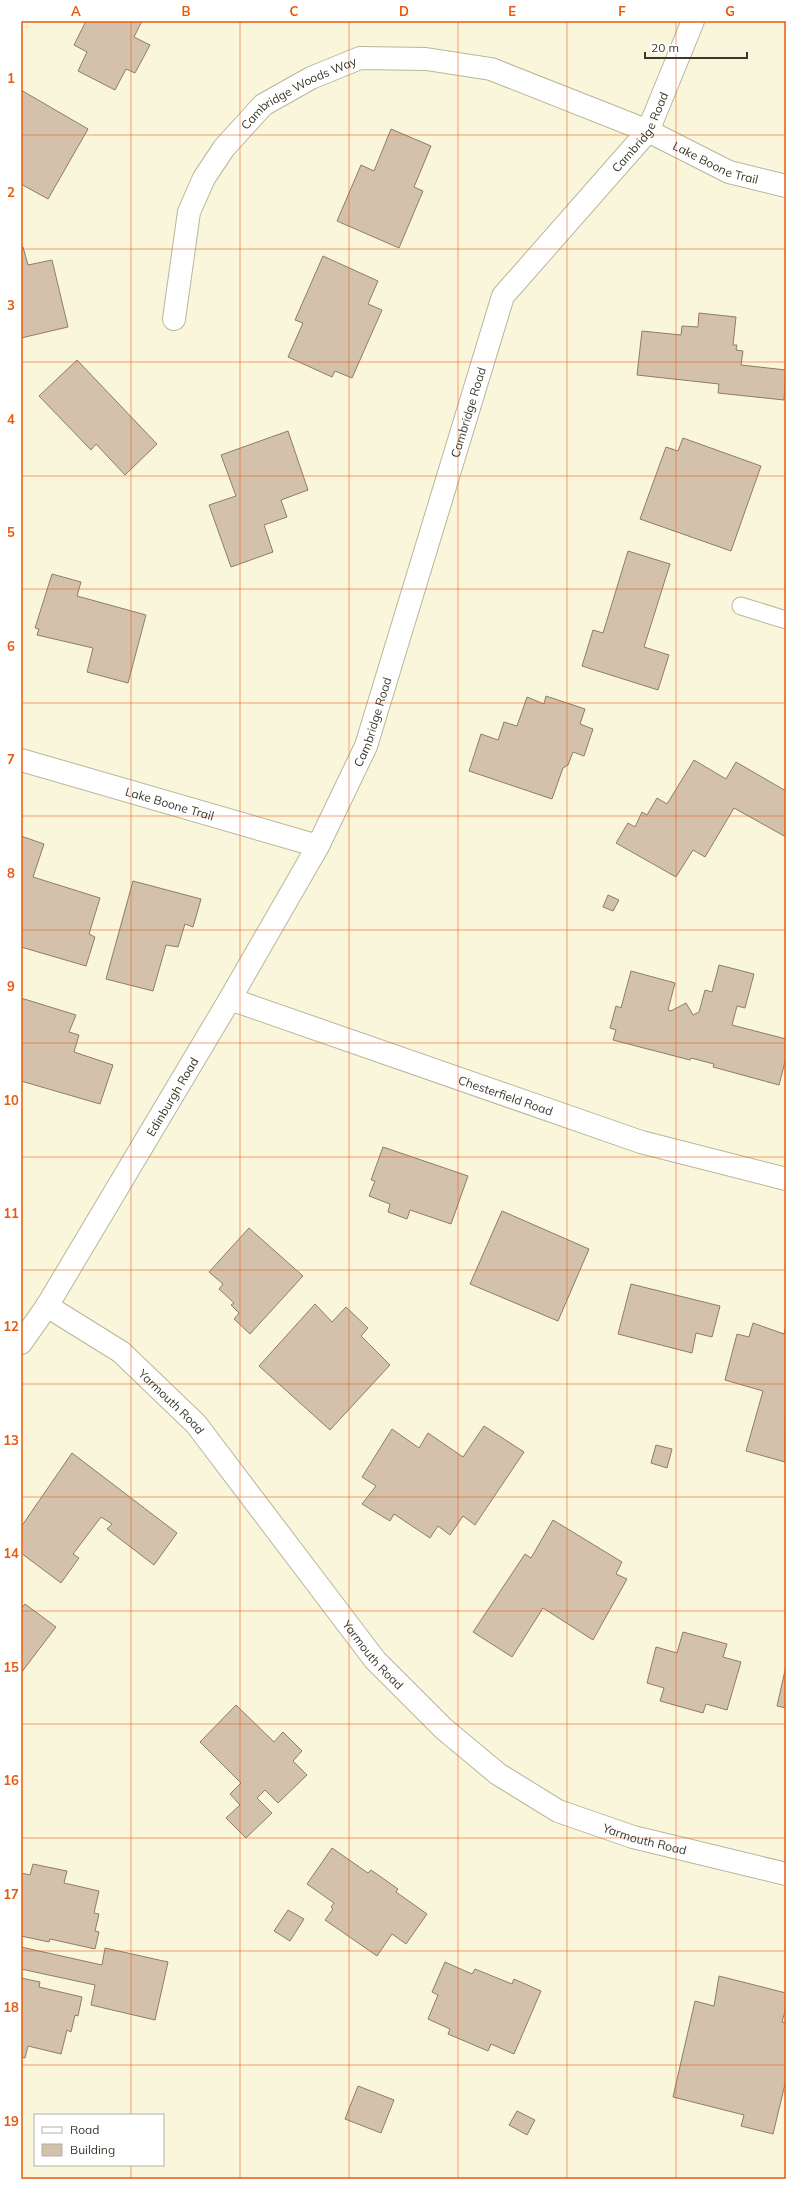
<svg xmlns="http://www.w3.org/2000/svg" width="807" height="2200" font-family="Mulish,sans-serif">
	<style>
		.building { fill: #d3c1ab; stroke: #8e7d69 }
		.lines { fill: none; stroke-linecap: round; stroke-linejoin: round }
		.lane-casing { stroke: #bab69b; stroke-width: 19 }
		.street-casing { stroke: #bab69b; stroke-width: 24 }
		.secondary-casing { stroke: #bab69b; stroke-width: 24 }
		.lane { stroke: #fff; stroke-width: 17 }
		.street { stroke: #fff; stroke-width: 22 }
		.secondary { stroke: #fff; stroke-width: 22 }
		.grid { fill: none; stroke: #e8590c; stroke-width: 1; stroke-opacity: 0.55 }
		.labels { text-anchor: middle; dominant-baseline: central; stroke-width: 3.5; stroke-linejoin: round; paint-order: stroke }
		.street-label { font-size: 12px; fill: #3a392e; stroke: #fff }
		.neatline { fill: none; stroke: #e8590c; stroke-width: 1.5 }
		.grid-label { font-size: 13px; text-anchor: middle; font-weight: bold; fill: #e8590c }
	</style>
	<rect width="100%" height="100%" fill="#faf6db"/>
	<g class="building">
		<path d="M 86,21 L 142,21 L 134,37 L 150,45 L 135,73 L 126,69 L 115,90 L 78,71 L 87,52 L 74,45 Z"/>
		<path d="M 21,90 L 88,129 L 48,199 L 21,184 Z"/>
		<path d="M 391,129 L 431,146 L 414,187 L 423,191 L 399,248 L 337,221 L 361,165 L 374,171 Z"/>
		<path d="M 21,247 L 23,247 L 28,265 L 52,260 L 68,327 L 21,338 Z"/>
		<path d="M 323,256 L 378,281 L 368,304 L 382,310 L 352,378 L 335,371 L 332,377 L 288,357 L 303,323 L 295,320 Z"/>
		<path d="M 699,313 L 736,317 L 733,345 L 737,345 L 736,350 L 743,351 L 741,365 L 786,370 L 784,400 L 718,393 L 719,384 L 637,375 L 642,331 L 681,335 L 682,326 L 698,327 Z"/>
		<path d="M 77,360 L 157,444 L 125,475 L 96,444 L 91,450 L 39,396 Z"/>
		<path d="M 288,431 L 308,490 L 281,500 L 287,517 L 264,525 L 273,552 L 231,567 L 209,505 L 236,496 L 221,455 Z"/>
		<path d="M 683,438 L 761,466 L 731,551 L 640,519 L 666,447 L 678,451 Z"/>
		<path d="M 628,551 L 670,564 L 644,647 L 669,655 L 658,690 L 582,666 L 593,630 L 603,633 Z"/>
		<path d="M 52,574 L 81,582 L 77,596 L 146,615 L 128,683 L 87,672 L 93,648 L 37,635 L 39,629 L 35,628 Z"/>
		<path d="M 546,696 L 585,709 L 580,724 L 593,729 L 584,756 L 573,752 L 568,765 L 563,768 L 552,799 L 469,771 L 481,734 L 498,740 L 504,722 L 517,726 L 527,697 L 544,704 Z"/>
		<path d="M 694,760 L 726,779 L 736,762 L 786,791 L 786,837 L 734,808 L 705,857 L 693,850 L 676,877 L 616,843 L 628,823 L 635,827 L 642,812 L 647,815 L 657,798 L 667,804 Z"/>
		<path d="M 21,836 L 44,844 L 33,877 L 100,898 L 89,934 L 95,937 L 86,966 L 21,947 Z"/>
		<path d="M 133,881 L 201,899 L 193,927 L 185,924 L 178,947 L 166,945 L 153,991 L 106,979 Z"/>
		<path d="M 608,895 L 619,900 L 613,911 L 603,907 Z"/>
		<path d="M 719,965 L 754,974 L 745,1008 L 737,1006 L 732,1025 L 786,1039 L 786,1058 L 779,1085 L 713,1067 L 714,1064 L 691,1058 L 690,1060 L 613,1040 L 616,1030 L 610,1028 L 616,1006 L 621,1008 L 631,971 L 675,983 L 668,1010 L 671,1011 L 686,1003 L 693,1015 L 699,1012 L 705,990 L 712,992 Z"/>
		<path d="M 21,998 L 76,1015 L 69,1032 L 79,1035 L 74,1052 L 113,1065 L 100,1104 L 21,1081 Z"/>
		<path d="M 383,1147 L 468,1176 L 451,1224 L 410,1210 L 407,1219 L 388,1212 L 390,1204 L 369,1196 L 375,1181 L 371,1180 Z"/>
		<path d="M 502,1211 L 589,1249 L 558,1321 L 470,1284 Z"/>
		<path d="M 249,1228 L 303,1276 L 250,1334 L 234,1319 L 239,1313 L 231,1305 L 234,1303 L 219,1289 L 223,1284 L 209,1272 Z"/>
		<path d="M 631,1284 L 720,1306 L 712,1337 L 696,1333 L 692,1353 L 618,1334 Z"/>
		<path d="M 315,1304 L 332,1322 L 346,1307 L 368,1328 L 361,1336 L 390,1365 L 330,1430 L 259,1366 Z"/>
		<path d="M 753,1323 L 784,1334 L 786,1325 L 785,1462 L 746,1451 L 763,1391 L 725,1380 L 737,1334 L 749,1337 Z"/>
		<path d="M 484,1426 L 524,1452 L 475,1525 L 463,1516 L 450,1535 L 438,1526 L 430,1538 L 394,1514 L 390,1521 L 362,1504 L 376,1486 L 362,1477 L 392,1429 L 419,1448 L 428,1433 L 463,1457 Z"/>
		<path d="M 656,1445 L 672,1449 L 667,1468 L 651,1463 Z"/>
		<path d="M 72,1453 L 177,1533 L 154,1565 L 107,1529 L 112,1524 L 101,1517 L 73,1554 L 79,1558 L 61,1583 L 21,1553 L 21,1527 Z"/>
		<path d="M 553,1520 L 622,1562 L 616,1574 L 627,1579 L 593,1640 L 543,1608 L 512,1657 L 473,1632 L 525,1554 L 531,1558 Z"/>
		<path d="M 25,1604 L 56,1627 L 21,1673 L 21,1609 Z"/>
		<path d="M 683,1632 L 727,1644 L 723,1657 L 741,1662 L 727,1710 L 706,1704 L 703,1713 L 660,1701 L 664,1688 L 647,1683 L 656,1647 L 677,1653 Z"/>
		<path d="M 786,1666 L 786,1708 L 777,1706 Z"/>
		<path d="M 236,1705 L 274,1742 L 283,1732 L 302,1751 L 293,1761 L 307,1775 L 278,1803 L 265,1790 L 257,1798 L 272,1813 L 246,1838 L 226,1818 L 240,1805 L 230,1794 L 241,1783 L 200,1742 Z"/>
		<path d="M 332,1848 L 368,1873 L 371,1870 L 398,1889 L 396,1892 L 427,1914 L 406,1944 L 392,1934 L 377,1956 L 325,1920 L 333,1909 L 331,1907 L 334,1903 L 307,1884 Z"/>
		<path d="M 33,1864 L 67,1871 L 64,1883 L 99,1891 L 94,1913 L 99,1914 L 95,1931 L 99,1932 L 95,1949 L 50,1939 L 49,1942 L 21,1936 L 21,1873 L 30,1875 Z"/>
		<path d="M 288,1910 L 304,1919 L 290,1941 L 274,1931 Z"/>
		<path d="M 21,1947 L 102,1965 L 105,1948 L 168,1962 L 155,2020 L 91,2005 L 95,1985 L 21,1969 Z"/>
		<path d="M 445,1962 L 472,1974 L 475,1969 L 512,1984 L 514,1979 L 541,1991 L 514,2054 L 491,2044 L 488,2051 L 448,2034 L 450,2029 L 428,2019 L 438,1995 L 432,1992 Z"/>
		<path d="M 719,1976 L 786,1993 L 786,2008 L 782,2022 L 786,2023 L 786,2080 L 773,2134 L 741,2126 L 744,2115 L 673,2097 L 695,2001 L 714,2006 Z"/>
		<path d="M 21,1978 L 40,1982 L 39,1987 L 82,1997 L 78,2016 L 75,2015 L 71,2032 L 67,2030 L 61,2054 L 28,2046 L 25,2058 L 21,2057 Z"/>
		<path d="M 358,2086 L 394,2100 L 381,2133 L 345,2119 Z"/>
		<path d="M 517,2111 L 535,2120 L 527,2135 L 509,2125 Z"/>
	</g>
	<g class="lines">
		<defs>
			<path id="lane" d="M 741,606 L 786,620"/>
			<g id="street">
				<path id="s1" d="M 174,319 L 189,212 L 204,178 L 224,148 L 263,105 L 311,78 L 360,58 L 426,59 L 491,69 L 648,131"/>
				<path id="s2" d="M 21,760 L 318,846"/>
				<path id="s3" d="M 230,999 L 641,1142 L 786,1179"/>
				<path id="s4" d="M 47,1306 L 121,1352 L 196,1424 L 375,1660 L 444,1729 L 498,1774 L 558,1811 L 633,1837 L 786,1874"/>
			</g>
			<g id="secondary">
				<path id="s5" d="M 648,131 L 729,172 L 786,186"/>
				<path id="s6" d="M 21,1343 L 47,1306 L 230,999 L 318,846 L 366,746 L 503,296 L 648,131 L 693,21"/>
			</g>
		</defs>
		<use href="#lane" class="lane-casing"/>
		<use href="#street" class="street-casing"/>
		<use href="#secondary" class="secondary-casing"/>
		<use href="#lane" class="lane"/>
		<use href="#street" class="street"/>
		<use href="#secondary" class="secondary"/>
	</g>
	<path class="grid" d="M 131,21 L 131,2115M 240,21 L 240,2179M 349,21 L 349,2179M 458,21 L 458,2179M 567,21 L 567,2179M 676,21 L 676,2179M 21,135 L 786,135M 21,249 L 786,249M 21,362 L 786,362M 21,476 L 786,476M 21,589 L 786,589M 21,703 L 786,703M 21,816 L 786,816M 21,930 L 786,930M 21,1043 L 786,1043M 21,1157 L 786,1157M 21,1270 L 786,1270M 21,1384 L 786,1384M 21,1497 L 786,1497M 21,1611 L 786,1611M 21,1724 L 786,1724M 21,1838 L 786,1838M 21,1951 L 786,1951M 21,2065 L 786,2065M 131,2165 L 131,2179"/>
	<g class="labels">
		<g class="street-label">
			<text stroke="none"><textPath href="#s1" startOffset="276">Cambridge Woods Way</textPath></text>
			<text stroke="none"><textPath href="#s6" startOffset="1375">Cambridge Road</textPath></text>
			<text stroke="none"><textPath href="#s5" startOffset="75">Lake Boone Trail</textPath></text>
			<text stroke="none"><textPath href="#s6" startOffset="1039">Cambridge Road</textPath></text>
			<text stroke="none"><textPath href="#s6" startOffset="715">Cambridge Road</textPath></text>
			<text stroke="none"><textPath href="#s2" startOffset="155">Lake Boone Trail</textPath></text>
			<text stroke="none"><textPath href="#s3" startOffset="292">Chesterfield Road</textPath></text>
			<text stroke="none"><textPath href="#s6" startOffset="289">Edinburgh Road</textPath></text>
			<text stroke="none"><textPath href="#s4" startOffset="158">Yarmouth Road</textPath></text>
			<text stroke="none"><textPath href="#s4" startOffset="482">Yarmouth Road</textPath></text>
			<text stroke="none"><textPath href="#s4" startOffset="817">Yarmouth Road</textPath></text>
		</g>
	</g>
	<rect width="807" height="2200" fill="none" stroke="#ffffff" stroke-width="44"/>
	<rect x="34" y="2114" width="130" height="52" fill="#ffffff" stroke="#b0b0ab"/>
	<rect x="42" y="2127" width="20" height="6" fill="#ffffff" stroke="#b0b0ab"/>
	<text x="70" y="2134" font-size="12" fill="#3a392e">Road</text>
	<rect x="42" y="2144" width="20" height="12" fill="#d3c1ab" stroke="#b0b0ab"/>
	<text x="70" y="2154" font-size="12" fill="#3a392e">Building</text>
	<path d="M645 52v6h102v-6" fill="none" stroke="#3a392e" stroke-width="2"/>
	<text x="651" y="52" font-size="12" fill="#3a392e" stroke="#ffffff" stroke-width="3" paint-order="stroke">20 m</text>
	<rect x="22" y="22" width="763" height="2156" class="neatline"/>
	<g class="grid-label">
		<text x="76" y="16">A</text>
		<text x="186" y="16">B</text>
		<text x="294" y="16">C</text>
		<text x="404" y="16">D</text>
		<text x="512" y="16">E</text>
		<text x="622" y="16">F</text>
		<text x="730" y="16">G</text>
		<text x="11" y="83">1</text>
		<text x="11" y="197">2</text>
		<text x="11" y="310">3</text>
		<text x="11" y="424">4</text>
		<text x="11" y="537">5</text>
		<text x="11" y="651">6</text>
		<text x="11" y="764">7</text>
		<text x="11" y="878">8</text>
		<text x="11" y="991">9</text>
		<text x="11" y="1105">10</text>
		<text x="11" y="1218">11</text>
		<text x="11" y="1331">12</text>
		<text x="11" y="1445">13</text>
		<text x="11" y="1558">14</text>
		<text x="11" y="1672">15</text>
		<text x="11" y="1785">16</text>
		<text x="11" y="1899">17</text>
		<text x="11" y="2012">18</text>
		<text x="11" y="2126">19</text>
	</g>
</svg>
